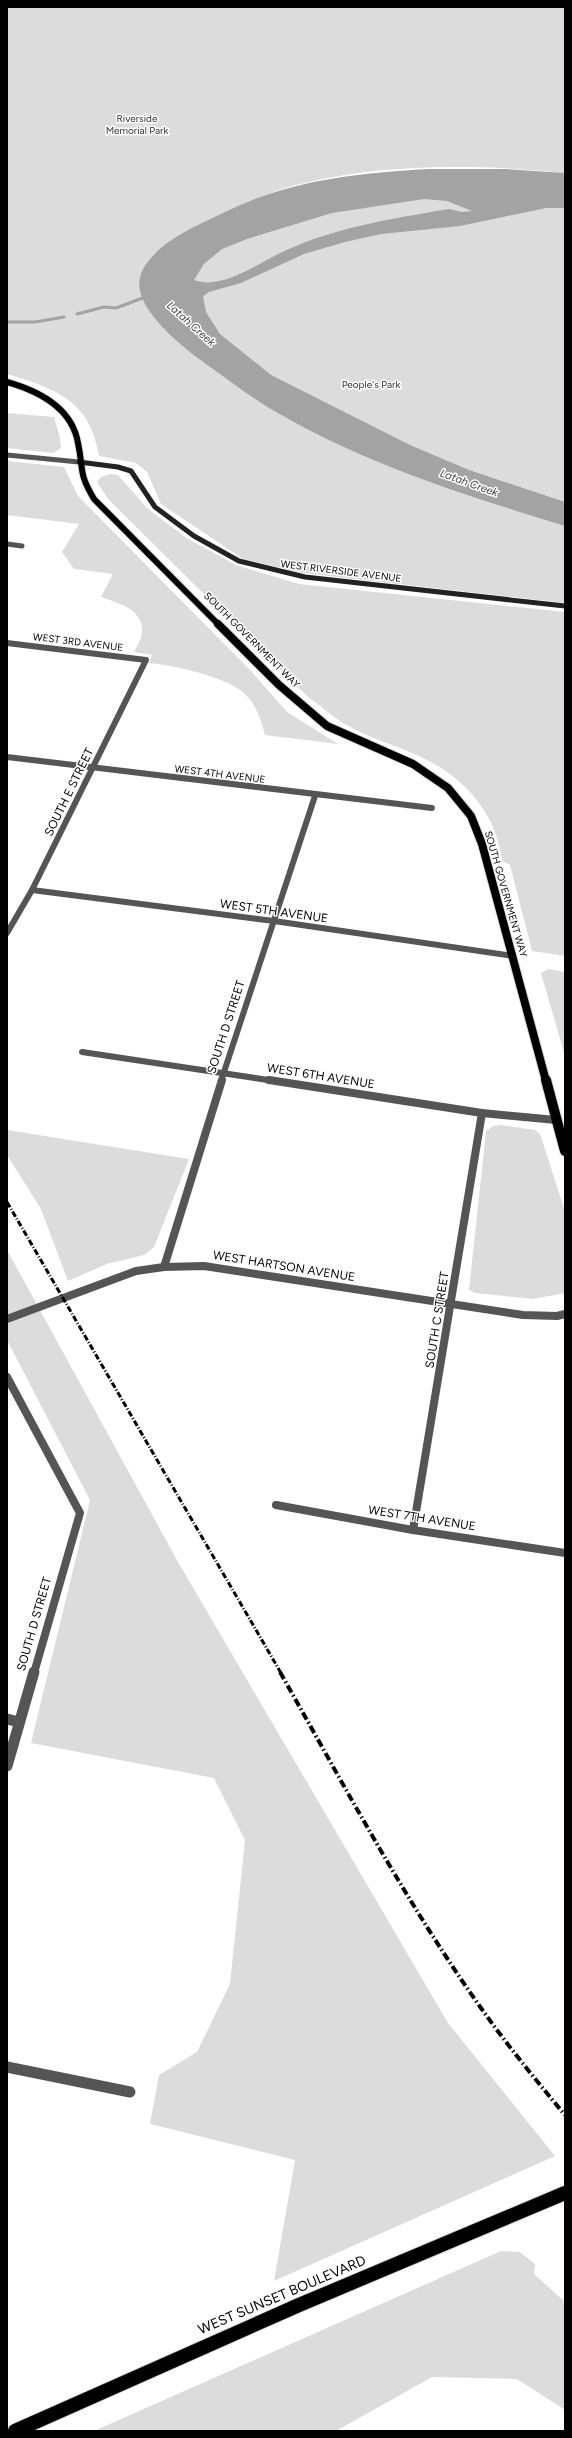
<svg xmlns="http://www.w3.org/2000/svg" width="572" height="2438" font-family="Figtree,sans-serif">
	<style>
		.green { fill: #dcdcdc }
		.water { fill: #a3a3a3; fill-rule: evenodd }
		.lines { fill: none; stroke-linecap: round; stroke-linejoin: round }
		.stream { stroke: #a3a3a3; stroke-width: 3 }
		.primary-far3-casing { stroke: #dbdbdb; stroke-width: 8 }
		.primary-far2-casing { stroke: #dbdbdb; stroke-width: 10 }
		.primary-far1-casing { stroke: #dbdbdb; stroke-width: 12 }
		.primary-casing { stroke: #dbdbdb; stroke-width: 16 }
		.street-far3 { stroke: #555; stroke-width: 5 }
		.street-far2 { stroke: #555; stroke-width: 6 }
		.street-far1 { stroke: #555; stroke-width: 8 }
		.street { stroke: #555; stroke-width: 11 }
		.secondary { stroke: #222; stroke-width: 5 }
		.primary-far3 { stroke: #000; stroke-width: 6 }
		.primary-far2 { stroke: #000; stroke-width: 8 }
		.primary-far1 { stroke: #000; stroke-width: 10 }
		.primary { stroke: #000; stroke-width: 14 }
		.rail-far1 { stroke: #000; stroke-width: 3; stroke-dasharray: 6 2 1 2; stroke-linecap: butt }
		.rail { stroke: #000; stroke-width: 4; stroke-dasharray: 8 3 1.5 3; stroke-linecap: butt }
		.labels { text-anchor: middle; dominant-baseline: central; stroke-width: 3; stroke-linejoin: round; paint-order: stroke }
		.far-park-label { font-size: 10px; fill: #333; stroke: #fff }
		.far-street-label { font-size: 10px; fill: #000; stroke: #fff }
		.far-water-label { font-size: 11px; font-style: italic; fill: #444; stroke: #fff }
		.street-label { font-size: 12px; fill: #000; stroke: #fff }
		.near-street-label { font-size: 14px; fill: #000; stroke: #fff }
	</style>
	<rect width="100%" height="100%" fill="#fff"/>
	<g class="green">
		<path d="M 7,7 L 565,7 L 565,173 C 474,163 354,163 268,194 C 237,205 208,220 181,237 C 172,243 159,248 153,255 C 150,258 148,262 147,266 C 134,288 142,300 156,320 L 158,294 L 303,189 L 565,190 L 565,603 L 302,573 L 243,559 L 161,504 L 147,472 L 136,463 L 99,456 C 90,400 56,389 7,374 Z"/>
		<path d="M 7,413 L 54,417 L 60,438 L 61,448 L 53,453 L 7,448 Z"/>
		<path d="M 7,461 L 64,467 L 78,496 L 251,671 L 287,712 L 338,744 L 265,735 C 261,721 257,706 247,696 C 232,678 173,665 149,663 L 152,655 L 134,652 C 137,646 142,638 142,632 C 144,609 117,603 101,597 L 113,574 L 74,569 L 62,552 L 79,524 L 7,515 Z"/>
		<path d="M 110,474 L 118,475 L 149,510 L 188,539 L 236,565 L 299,584 L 565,612 L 565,956 L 532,951 L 510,865 L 502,861 C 497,816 467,780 427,760 C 400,746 369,739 343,723 C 332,716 321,706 309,698 L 109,500 L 97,482 L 101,477 Z"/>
		<path d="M 548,969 L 565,972 L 565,1056 L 541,973 Z"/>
		<path d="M 501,1125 L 535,1130 L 540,1134 L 565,1211 L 565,1293 L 533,1299 L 475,1293 L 469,1290 L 486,1131 L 493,1126 Z"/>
		<path d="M 7,1130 L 189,1159 L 154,1247 L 144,1255 L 107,1264 L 68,1281 L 41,1209 L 7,1155 Z"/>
		<path d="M 7,1250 L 178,1562 L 448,2023 L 555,2156 L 274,2281 L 295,2160 L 150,2124 L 159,2075 L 197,2052 L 230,1984 L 245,1840 L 214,1778 L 31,1743 L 90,1500 L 7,1340 Z"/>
		<path d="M 501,2251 L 520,2252 L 535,2264 L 534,2274 L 565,2302 L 565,2410 L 517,2379 L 432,2377 L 336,2431 L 94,2431 Z"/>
	</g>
	<path class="water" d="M 429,169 L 506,169 L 565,173 L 565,208 L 546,208 L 460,226 L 381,234 L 345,242 L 304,254 L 241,283 L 209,292 L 203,296 L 206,312 L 220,334 L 271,375 L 410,445 L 469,470 L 565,502 L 565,526 C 468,496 367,465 278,413 C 253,399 230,381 206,364 C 184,348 146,318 140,291 C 133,261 175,236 196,226 C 219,215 244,202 269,194 C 320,177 375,172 429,169 ZM 424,199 L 447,201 L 472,211 L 462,212 L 449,209 C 390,219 330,228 276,255 C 255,266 219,290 194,280 L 204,264 L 222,249 L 247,239 L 332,213 Z"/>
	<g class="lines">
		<g class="stream">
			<path d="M 77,314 L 104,307 L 116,308 L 148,296"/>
			<path d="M 7,322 L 35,322 L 64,317"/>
		</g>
		<defs>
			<path id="primary-far3" d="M 7,382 C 39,391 72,408 78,443 C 84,471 78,472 94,499 L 219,625"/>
			<path id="primary-far2" d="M 218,624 L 279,685 L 327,726 L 413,764 L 448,788 L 471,816 L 482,844 L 546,1081"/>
			<path id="primary-far1" d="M 546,1080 L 565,1151"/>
			<path id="primary" d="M 15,2431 L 299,2305 L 565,2193"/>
		</defs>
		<use href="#primary-far3" class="primary-far3-casing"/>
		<use href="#primary-far2" class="primary-far2-casing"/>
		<use href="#primary-far1" class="primary-far1-casing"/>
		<use href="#primary" class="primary-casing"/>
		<g class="street-far3">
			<path d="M 7,455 L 79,462"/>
			<path d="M 7,544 L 22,546"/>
		</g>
		<g class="street-far2">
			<path d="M 7,643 L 146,660 L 32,890 L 7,933"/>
			<path d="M 7,757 L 432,808"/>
			<path d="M 32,890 L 274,921 L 513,956"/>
			<path d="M 82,1052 L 275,1081"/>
			<path d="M 221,1081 L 315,796"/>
		</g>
		<g class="street-far1">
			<path d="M 269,1080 L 482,1113 L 556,1120"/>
			<path d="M 164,1267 L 222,1080"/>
			<path d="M 7,1319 L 136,1271 L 164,1267 L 204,1266 L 523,1315 L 557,1316 L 565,1314"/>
			<path d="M 7,1377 L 80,1513 L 34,1673"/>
			<path d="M 276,1505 L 413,1530 L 565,1553"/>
			<path d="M 413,1530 L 482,1113"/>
		</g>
		<g class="street">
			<path d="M 7,1719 L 19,1722"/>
			<path d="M 7,1766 L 34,1672"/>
			<path d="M 7,2067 L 130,2092"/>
		</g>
		<path class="secondary" d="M 79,462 L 118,467 L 131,471 L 155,507 L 194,536 L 239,561 L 305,577 L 565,606"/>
		<use href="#primary-far3" class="primary-far3"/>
		<use href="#primary-far2" class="primary-far2"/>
		<use href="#primary-far1" class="primary-far1"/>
		<use href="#primary" class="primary"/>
		<path class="rail-far1" d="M 7,1202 L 281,1673"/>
		<path class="rail" d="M 280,1672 C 344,1785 405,1901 481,2008 C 507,2045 536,2080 565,2115"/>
	</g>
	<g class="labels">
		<g class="far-park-label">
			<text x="137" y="118">Riverside<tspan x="137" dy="12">Memorial Park</tspan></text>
			<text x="371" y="384">People's Park</text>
		</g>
		<g class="far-street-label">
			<text transform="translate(341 571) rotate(7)">WEST RIVERSIDE AVENUE</text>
			<text transform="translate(252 640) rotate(45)">SOUTH GOVERNMENT WAY</text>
			<text transform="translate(78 642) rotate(7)">WEST 3RD AVENUE</text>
			<text transform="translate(220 774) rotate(7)">WEST 4TH AVENUE</text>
			<text transform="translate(506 894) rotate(74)">SOUTH GOVERNMENT WAY</text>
		</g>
		<g class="far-water-label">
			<text transform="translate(191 324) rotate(42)">Latah Creek</text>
			<text transform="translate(469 483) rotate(20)">Latah Creek</text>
		</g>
		<g class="street-label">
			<text transform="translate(69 792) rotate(-64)">SOUTH E STREET</text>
			<text transform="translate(274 911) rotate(8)">WEST 5TH AVENUE</text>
			<text transform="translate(226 1027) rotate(-72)">SOUTH D STREET</text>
			<text transform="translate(321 1076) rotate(9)">WEST 6TH AVENUE</text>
			<text transform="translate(284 1266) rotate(9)">WEST HARTSON AVENUE</text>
			<text transform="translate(437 1320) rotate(-81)">SOUTH C STREET</text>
			<text transform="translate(422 1518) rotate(9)">WEST 7TH AVENUE</text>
			<text transform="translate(34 1624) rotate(-74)">SOUTH D STREET</text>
		</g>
		<g class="near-street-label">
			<text transform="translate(282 2295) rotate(-23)">WEST SUNSET BOULEVARD</text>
		</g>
	</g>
	<rect width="572" height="2438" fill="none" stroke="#000000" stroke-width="16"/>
</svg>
